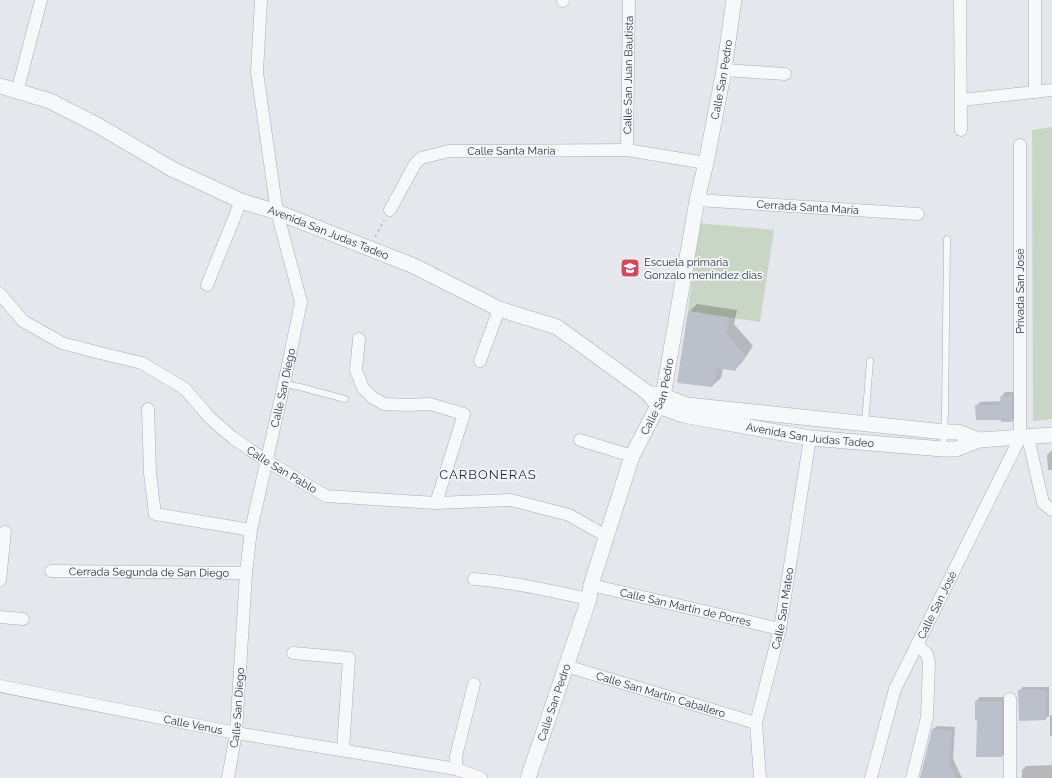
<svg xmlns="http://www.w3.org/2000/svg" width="1052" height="778" font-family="Raleway,sans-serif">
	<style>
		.green { fill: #c9d6c5 }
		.shadow { fill: #0003 }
		.building { fill: #bbc0ca }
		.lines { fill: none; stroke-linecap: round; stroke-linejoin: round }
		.service-casing { stroke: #a9aeb7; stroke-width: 7 }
		.minor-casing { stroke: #a9aeb7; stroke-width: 13 }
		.tertiary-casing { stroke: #a9aeb7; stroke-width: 16 }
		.path { stroke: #c2c5cb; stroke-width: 2; stroke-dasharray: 3 3; stroke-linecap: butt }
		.service { stroke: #f7f8fa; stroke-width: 6 }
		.minor { stroke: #f7f8fa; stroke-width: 12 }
		.tertiary { stroke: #f7f8fa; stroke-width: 15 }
		.labels { text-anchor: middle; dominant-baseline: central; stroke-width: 3.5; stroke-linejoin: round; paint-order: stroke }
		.street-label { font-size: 11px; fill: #2b3445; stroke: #f4f6f9 }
		.poi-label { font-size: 11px; fill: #2b3445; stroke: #f4f6f9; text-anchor: start }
		.quarter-label { font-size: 13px; letter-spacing: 1px; fill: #1d2536; stroke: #f4f6f9 }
	</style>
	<rect width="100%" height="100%" fill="#e4e7ec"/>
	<g class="green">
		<path d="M 1052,127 L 1052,419 L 1033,421 L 1032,130 Z"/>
		<path d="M 699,223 L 774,230 L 760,322 L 688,311 Z"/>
	</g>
	<g class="shadow">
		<path d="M 697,304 L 737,310 L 734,324 L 753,346 L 743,361 L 735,370 L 723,368 L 721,378 L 712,386 L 689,312 Z"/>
		<path d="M 1005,392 L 1016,392 L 1016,417 L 1012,421 L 1002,421 L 1002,419 L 976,406 L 980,402 L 1002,401 L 1002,396 Z"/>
		<path d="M 1051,451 L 1052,451 L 1052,470 L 1048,470 L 1047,455 Z"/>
		<path d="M 1023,687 L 1049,687 L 1049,716 L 1045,719 L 1019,691 Z"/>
		<path d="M 980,697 L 1006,697 L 1006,752 L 1002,756 L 978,719 L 976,701 Z"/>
		<path d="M 1052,714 L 1052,736 L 1050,736 L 1050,716 Z"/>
		<path d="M 937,726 L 955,727 L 953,759 L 962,778 L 921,778 L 932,730 Z"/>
		<path d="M 1052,765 L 1052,778 L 1022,778 L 1022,770 L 1026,766 Z"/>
	</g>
	<g class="building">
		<path d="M 688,311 L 729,318 L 726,333 L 745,355 L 735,371 L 718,368 L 712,387 L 677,383 Z"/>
		<path d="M 1000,396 L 1012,396 L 1012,422 L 1001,422 L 1001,420 L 976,420 L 975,405 L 1001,405 Z"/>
		<path d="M 1018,690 L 1046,690 L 1046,720 L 1019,721 Z"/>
		<path d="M 975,701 L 1002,701 L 1002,757 L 976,757 L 977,720 L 975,720 Z"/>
		<path d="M 932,730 L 952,730 L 949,763 L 956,778 L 920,778 Z"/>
	</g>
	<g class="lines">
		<defs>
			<g id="service">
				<path d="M 284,384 L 300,387 L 345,399"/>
				<path d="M 865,423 L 870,361"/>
				<path d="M 943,449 L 945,413 L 947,239"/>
			</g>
			<g id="minor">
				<path d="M 960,0 L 961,130"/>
				<path d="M 563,1 L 563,0"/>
				<path d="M 724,70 L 785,74"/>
				<path d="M 17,92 L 41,0"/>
				<path d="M 1035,92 L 1035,0"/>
				<path d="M 962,100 L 1052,90"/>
				<path id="s1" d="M 627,150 L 629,0"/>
				<path id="s2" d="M 697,200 L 918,214"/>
				<path id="s3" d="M 390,210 L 415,164 L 421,158 L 449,151 L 627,150 L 706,163"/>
				<path d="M 207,285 L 241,201"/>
				<path id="s4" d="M 0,294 L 23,321 L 62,343 L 100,353 L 142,363 L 185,389 L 210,418 L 233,438 L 265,460 L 326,496 L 436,503 L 511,500 L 569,515 L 606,536"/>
				<path d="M 359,339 L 356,370 L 363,388 L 373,398 L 384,404 L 408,405 L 430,404 L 464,414 L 436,503"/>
				<path d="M 480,361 L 499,309"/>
				<path d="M 148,409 L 150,473 L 155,514 L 251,530"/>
				<path d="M 1028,437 L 1043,503 L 1052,510"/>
				<path d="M 580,440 L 632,456"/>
				<path id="s5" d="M 51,571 L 246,573"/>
				<path d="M 474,579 C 513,582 551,591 589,599"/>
				<path d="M 0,580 L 5,532"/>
				<path id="s6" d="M 591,585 L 780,629"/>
				<path d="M 0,617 L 23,619"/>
				<path d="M 293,653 L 349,658 L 343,750"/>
				<path id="s7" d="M 566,666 L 756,723"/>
				<path id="s8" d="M 0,686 L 236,733 L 456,769 L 481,778"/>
				<path d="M 1010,699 L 1010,778"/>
				<path d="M 456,769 L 456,756 L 474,684"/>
				<path id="s9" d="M 228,778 L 236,733 L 246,573 L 251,530 L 284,384 L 301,302 L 277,212 L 257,72 L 261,0"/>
				<path id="s10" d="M 760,778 L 756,723 L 780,629 L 810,438"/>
				<path id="s11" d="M 871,778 L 895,689 L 1020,438 L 1020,145"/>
				<path d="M 912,778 L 927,717 L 929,663 L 927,654 L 917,645"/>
			</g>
			<g id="tertiary">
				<path id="s12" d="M 0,86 L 50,101 L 99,126 L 172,169 L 241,201 L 277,212 L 414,266 L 499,309 L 557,327 L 648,393 L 658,406 L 683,415 L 810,438 L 943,449 L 956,449 L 979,440 L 1052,435"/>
				<path d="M 652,394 L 663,396 L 687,405 L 945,432 L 958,432 L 979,440"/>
				<path id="s13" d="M 528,778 L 589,599 L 591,585 L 632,456 L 663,396 L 697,200 L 706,163 L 724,70 L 734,0"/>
			</g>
		</defs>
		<use href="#service" class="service-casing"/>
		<use href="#minor" class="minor-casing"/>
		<use href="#tertiary" class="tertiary-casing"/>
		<path class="path" d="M 375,237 L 384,220"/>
		<use href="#service" class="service"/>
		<use href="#minor" class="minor"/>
		<use href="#tertiary" class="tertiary"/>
	</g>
	<defs>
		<symbol id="school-square" viewBox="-11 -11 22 22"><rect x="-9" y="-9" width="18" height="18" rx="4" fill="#d1495b" stroke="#f4f6f9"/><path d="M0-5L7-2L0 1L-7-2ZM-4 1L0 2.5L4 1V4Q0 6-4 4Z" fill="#fff"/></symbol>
	</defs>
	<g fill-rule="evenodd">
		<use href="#school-square" x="619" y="257" width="22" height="22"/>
	</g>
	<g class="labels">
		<g class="street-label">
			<text stroke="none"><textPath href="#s1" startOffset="75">Calle San Juan Bautista</textPath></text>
			<text stroke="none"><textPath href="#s13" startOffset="728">Calle San Pedro</textPath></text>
			<text stroke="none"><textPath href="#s3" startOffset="152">Calle Santa María</textPath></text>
			<text stroke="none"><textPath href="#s2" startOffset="111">Cerrada Santa María</textPath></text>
			<text stroke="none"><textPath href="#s12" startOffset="361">Avenida San Judas Tadeo</textPath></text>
			<text transform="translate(1020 291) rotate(-90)">Privada San José</text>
			<text stroke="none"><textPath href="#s9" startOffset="395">Calle San Diego</textPath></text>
			<text stroke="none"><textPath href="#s13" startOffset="404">Calle San Pedro</textPath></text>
			<text stroke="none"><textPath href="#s12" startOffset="893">Avenida San Judas Tadeo</textPath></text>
			<text stroke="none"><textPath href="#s4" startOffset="340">Calle San Pablo</textPath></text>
			<text stroke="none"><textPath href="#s5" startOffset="98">Cerrada Segunda de San Diego</textPath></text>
			<text stroke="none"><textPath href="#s11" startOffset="186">Calle San José</textPath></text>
			<text stroke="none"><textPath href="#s6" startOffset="97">Calle San Martín de Porres</textPath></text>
			<text stroke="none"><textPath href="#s10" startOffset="173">Calle San Mateo</textPath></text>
			<text stroke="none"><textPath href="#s7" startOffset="99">Calle San Martín Caballero</textPath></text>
			<text stroke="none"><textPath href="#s13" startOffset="80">Calle San Pedro</textPath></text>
			<text stroke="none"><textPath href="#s9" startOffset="71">Calle San Diego</textPath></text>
			<text stroke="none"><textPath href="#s8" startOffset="197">Calle Venus</textPath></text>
		</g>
		<g class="poi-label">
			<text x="644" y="262">Escuela primaria<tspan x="644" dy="13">Gonzalo menindez dias</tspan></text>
		</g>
		<g class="quarter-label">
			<text x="488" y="474">CARBONERAS</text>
		</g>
	</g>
</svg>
